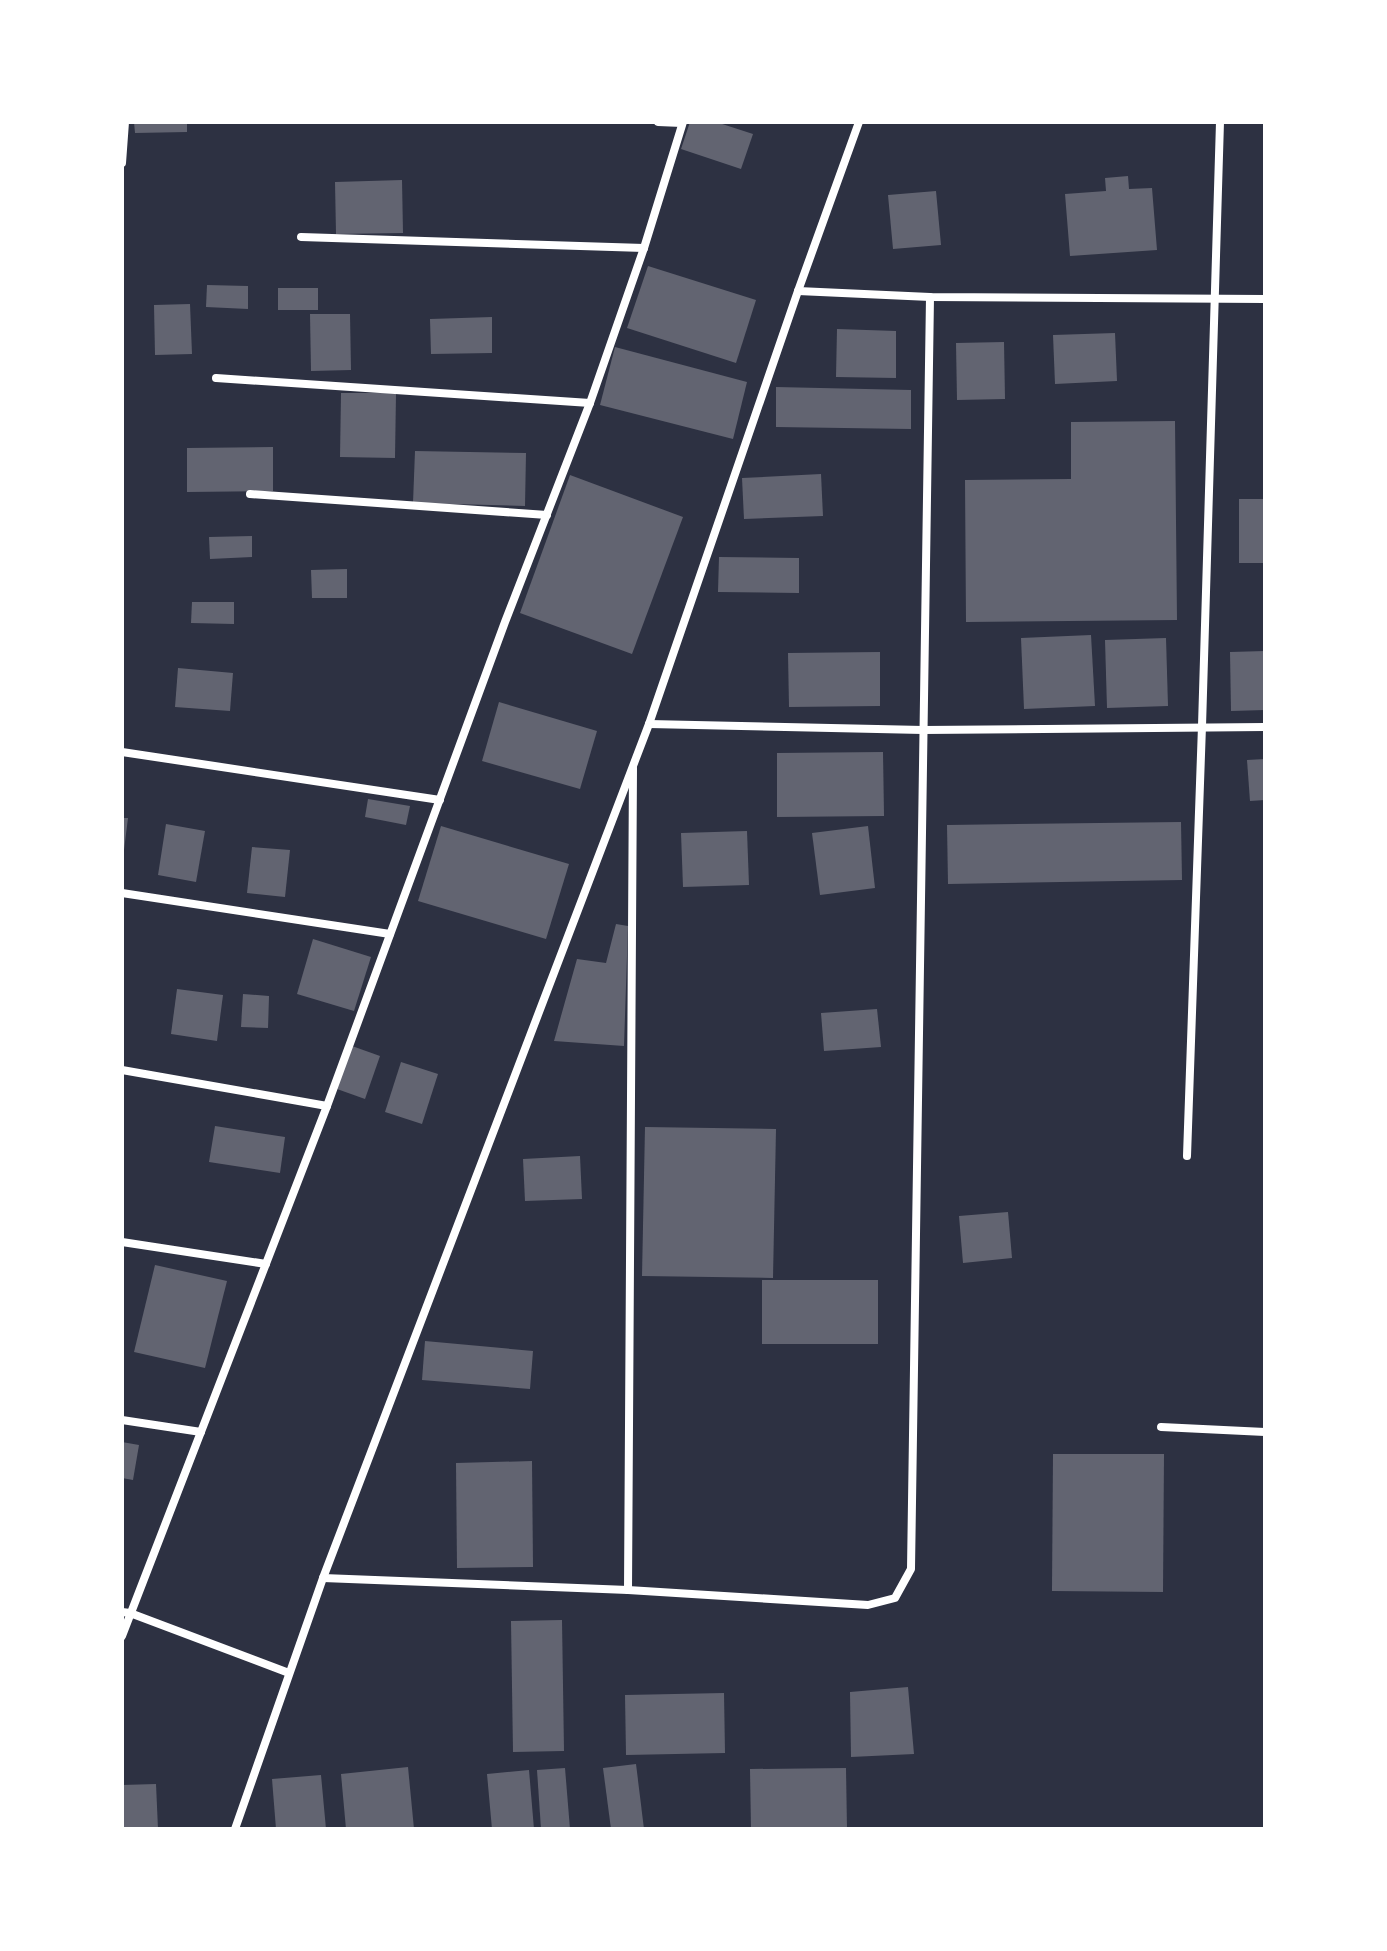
<svg xmlns="http://www.w3.org/2000/svg" width="1387" height="1951" font-family="'Fira Sans Condensed',sans-serif">
	<style>
		.building { fill: #626471 }
		.lines { fill: none; stroke-linecap: round; stroke-linejoin: round }
		.minor { stroke: #fff; stroke-width: 8 }
	</style>
	<rect width="100%" height="100%" fill="#2d3142"/>
	<g class="building">
		<path d="M 134,122 L 187,122 L 187,132 L 135,133 Z"/>
		<path d="M 690,122 L 716,122 L 753,134 L 741,169 L 681,149 Z"/>
		<path d="M 1128,176 L 1129,189 L 1152,188 L 1157,250 L 1070,256 L 1065,194 L 1106,191 L 1105,178 Z"/>
		<path d="M 402,180 L 403,233 L 336,234 L 335,182 Z"/>
		<path d="M 936,191 L 941,245 L 893,249 L 888,195 Z"/>
		<path d="M 648,266 L 756,300 L 736,363 L 627,328 Z"/>
		<path d="M 207,285 L 248,286 L 248,309 L 206,307 Z"/>
		<rect x="278" y="288" width="40" height="22"/>
		<path d="M 190,304 L 192,354 L 155,355 L 154,305 Z"/>
		<path d="M 310,314 L 350,314 L 351,370 L 311,371 Z"/>
		<path d="M 492,317 L 492,353 L 431,354 L 430,319 Z"/>
		<path d="M 837,329 L 896,331 L 896,378 L 836,377 Z"/>
		<path d="M 1115,333 L 1117,381 L 1055,384 L 1053,335 Z"/>
		<path d="M 1004,342 L 1005,399 L 957,400 L 956,343 Z"/>
		<path d="M 615,347 L 747,382 L 733,439 L 600,405 Z"/>
		<path d="M 776,387 L 911,390 L 911,429 L 776,427 Z"/>
		<path d="M 341,393 L 396,393 L 395,458 L 340,457 Z"/>
		<path d="M 1175,421 L 1177,620 L 966,622 L 965,480 L 1071,479 L 1071,422 Z"/>
		<path d="M 273,447 L 273,491 L 187,492 L 187,448 Z"/>
		<path d="M 415,451 L 526,453 L 525,506 L 413,503 Z"/>
		<path d="M 821,474 L 823,516 L 744,519 L 742,478 Z"/>
		<path d="M 570,475 L 683,517 L 632,654 L 520,613 Z"/>
		<rect x="1239" y="499" width="26" height="64"/>
		<path d="M 252,536 L 252,557 L 210,559 L 209,537 Z"/>
		<path d="M 719,557 L 799,558 L 799,593 L 718,592 Z"/>
		<path d="M 347,569 L 347,598 L 312,598 L 311,570 Z"/>
		<path d="M 192,602 L 234,602 L 234,624 L 191,623 Z"/>
		<path d="M 1091,635 L 1095,706 L 1024,709 L 1021,638 Z"/>
		<path d="M 1166,638 L 1168,706 L 1107,708 L 1105,640 Z"/>
		<path d="M 1265,651 L 1265,710 L 1231,711 L 1230,652 Z"/>
		<path d="M 880,652 L 880,706 L 789,707 L 788,653 Z"/>
		<path d="M 178,668 L 233,673 L 230,711 L 175,707 Z"/>
		<path d="M 499,702 L 597,731 L 580,789 L 482,761 Z"/>
		<path d="M 883,752 L 884,816 L 777,817 L 777,753 Z"/>
		<path d="M 1265,759 L 1265,800 L 1250,801 L 1247,760 Z"/>
		<path d="M 368,799 L 410,806 L 406,825 L 365,817 Z"/>
		<path d="M 122,818 L 128,818 L 124,850 L 122,850 Z"/>
		<path d="M 1181,822 L 1182,880 L 948,884 L 947,825 Z"/>
		<path d="M 166,824 L 205,831 L 196,882 L 158,875 Z"/>
		<path d="M 441,826 L 569,864 L 546,939 L 418,901 Z"/>
		<path d="M 868,826 L 875,888 L 820,895 L 812,833 Z"/>
		<path d="M 747,831 L 749,885 L 683,887 L 681,833 Z"/>
		<path d="M 252,847 L 290,850 L 285,897 L 247,893 Z"/>
		<path d="M 616,924 L 628,926 L 624,1046 L 554,1041 L 577,959 L 606,963 Z"/>
		<path d="M 313,939 L 371,957 L 354,1011 L 297,994 Z"/>
		<path d="M 177,989 L 223,995 L 217,1041 L 171,1034 Z"/>
		<path d="M 243,994 L 269,996 L 268,1028 L 241,1027 Z"/>
		<path d="M 877,1009 L 881,1047 L 824,1051 L 821,1013 Z"/>
		<path d="M 352,1046 L 380,1056 L 365,1099 L 337,1089 Z"/>
		<path d="M 401,1062 L 438,1074 L 422,1124 L 385,1112 Z"/>
		<path d="M 215,1126 L 285,1137 L 280,1173 L 209,1162 Z"/>
		<path d="M 645,1127 L 776,1129 L 773,1278 L 642,1276 Z"/>
		<path d="M 580,1156 L 582,1199 L 525,1201 L 523,1159 Z"/>
		<path d="M 1008,1212 L 1012,1258 L 963,1263 L 959,1216 Z"/>
		<path d="M 155,1265 L 227,1281 L 205,1368 L 134,1352 Z"/>
		<rect x="762" y="1280" width="116" height="64"/>
		<path d="M 425,1341 L 533,1351 L 530,1389 L 422,1380 Z"/>
		<path d="M 122,1442 L 139,1445 L 133,1480 L 122,1478 Z"/>
		<path d="M 1053,1454 L 1164,1454 L 1163,1592 L 1052,1591 Z"/>
		<path d="M 532,1461 L 533,1567 L 457,1568 L 456,1463 Z"/>
		<path d="M 562,1620 L 564,1751 L 513,1752 L 511,1621 Z"/>
		<path d="M 908,1687 L 914,1754 L 851,1757 L 850,1692 Z"/>
		<path d="M 724,1693 L 725,1753 L 626,1755 L 625,1695 Z"/>
		<path d="M 636,1764 L 644,1829 L 611,1829 L 603,1768 Z"/>
		<path d="M 408,1767 L 414,1829 L 346,1829 L 341,1774 Z"/>
		<path d="M 565,1768 L 570,1829 L 541,1829 L 537,1770 Z"/>
		<path d="M 846,1768 L 847,1829 L 751,1829 L 750,1769 Z"/>
		<path d="M 529,1770 L 534,1829 L 492,1829 L 487,1774 Z"/>
		<path d="M 321,1775 L 326,1829 L 276,1829 L 272,1779 Z"/>
		<path d="M 156,1784 L 158,1829 L 122,1829 L 122,1785 Z"/>
	</g>
	<g class="lines">
		<g class="minor">
			<path d="M 658,122 L 682,123"/>
			<path d="M 122,163 L 125,122"/>
			<path d="M 301,237 L 644,248"/>
			<path d="M 798,291 L 930,297 L 1265,299"/>
			<path d="M 216,378 L 590,403"/>
			<path d="M 250,494 L 547,515"/>
			<path d="M 649,724 L 923,730 L 1265,727"/>
			<path d="M 122,752 L 440,800"/>
			<path d="M 122,893 L 390,934"/>
			<path d="M 122,1070 L 327,1106"/>
			<path d="M 1187,1156 L 1202,726 L 1220,122"/>
			<path d="M 122,1242 L 266,1264"/>
			<path d="M 122,1420 L 201,1432"/>
			<path d="M 1161,1427 L 1265,1432"/>
			<path d="M 323,1578 L 628,1590 L 868,1605 L 895,1598 L 911,1569 L 930,297"/>
			<path d="M 628,1590 L 633,768"/>
			<path d="M 122,1612 L 130,1613 L 289,1673"/>
			<path d="M 122,1636 L 327,1106 L 505,622 L 590,403 L 644,248 L 683,122"/>
			<path d="M 235,1829 L 323,1578 L 649,724 L 798,291 L 859,122"/>
		</g>
	</g>
	<rect width="1387" height="1951" fill="none" stroke="#ffffff" stroke-width="248"/>
</svg>
